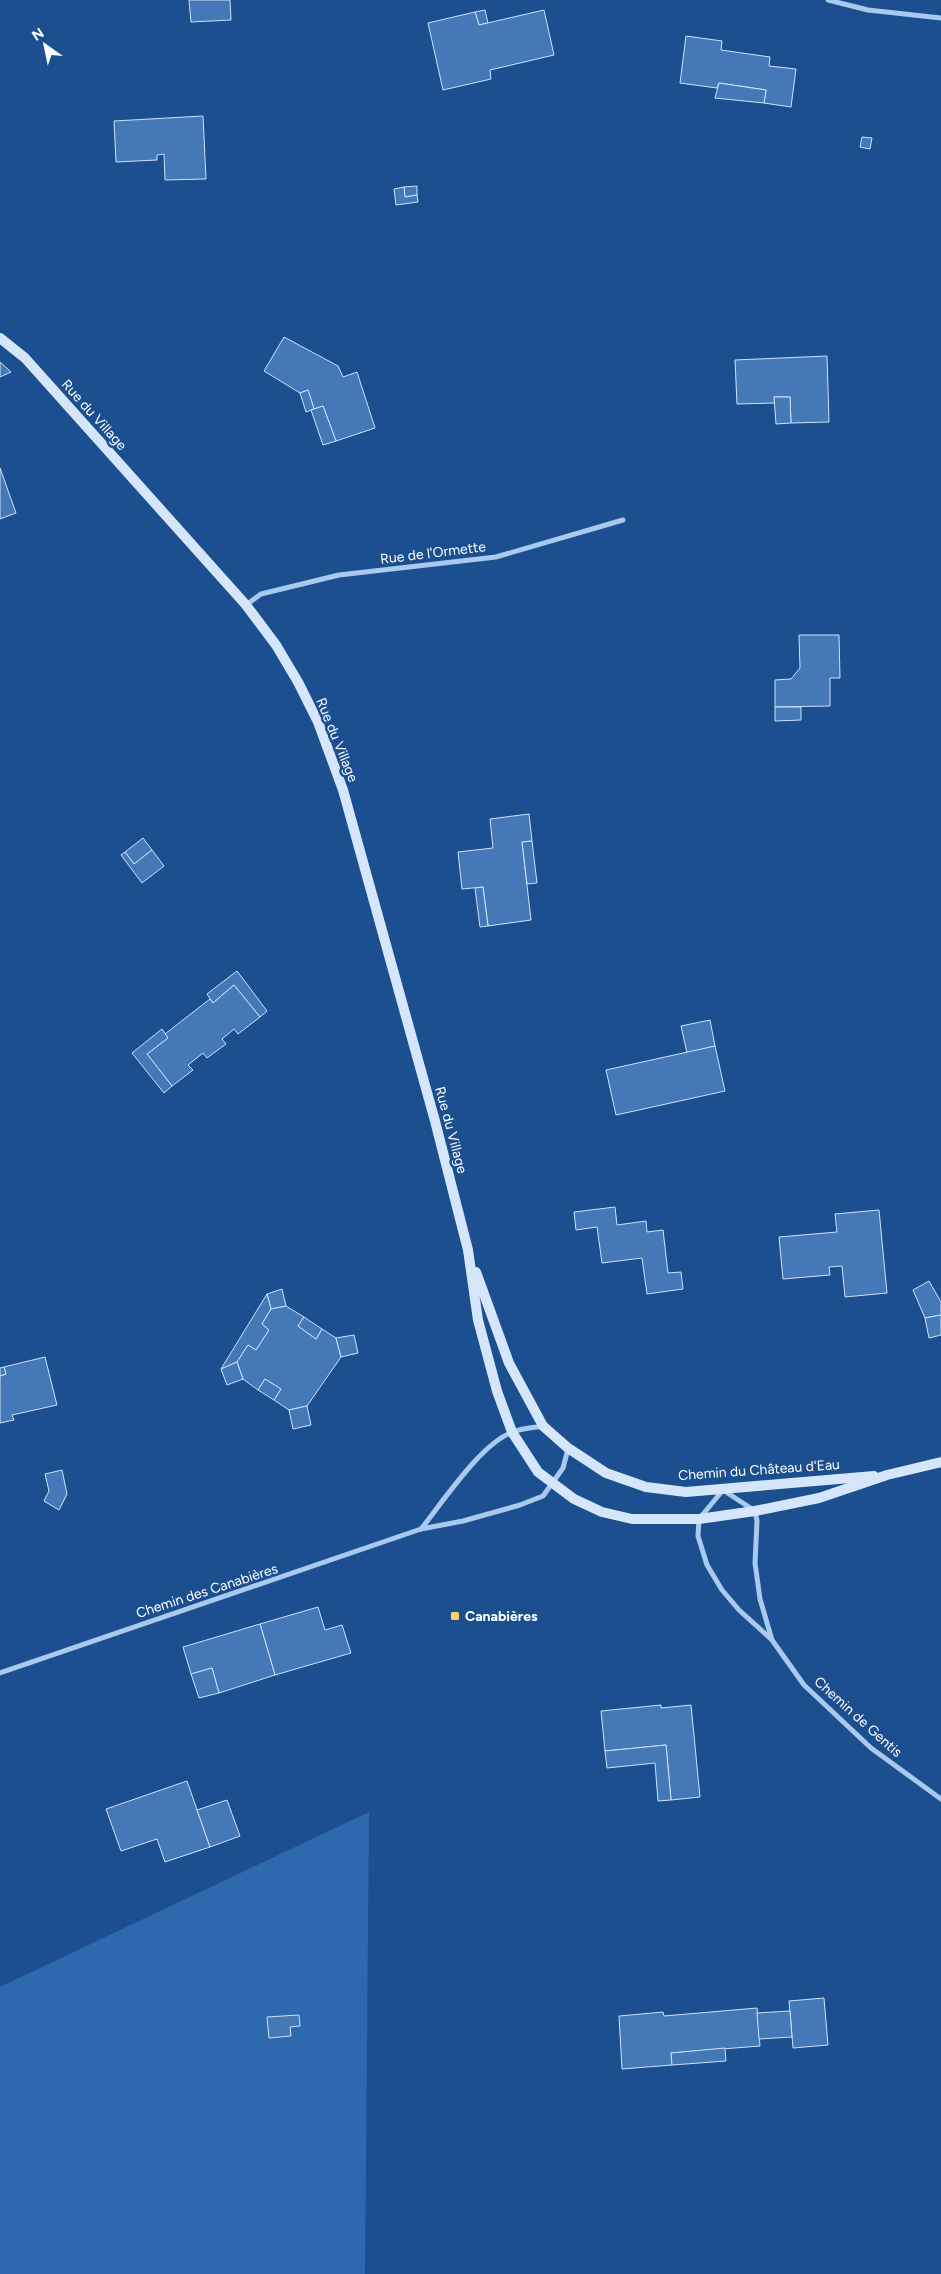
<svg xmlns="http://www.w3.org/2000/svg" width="941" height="2274" font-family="Figtree,sans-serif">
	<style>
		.green { fill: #2e69ad }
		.building { fill: #4478b7; stroke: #cfe3fa }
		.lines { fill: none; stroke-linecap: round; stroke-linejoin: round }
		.street { stroke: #a9c9ee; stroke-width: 5 }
		.secondary { stroke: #d6e6fa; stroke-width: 10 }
		.poi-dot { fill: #ffd166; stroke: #1b4f8f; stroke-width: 2 }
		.labels { text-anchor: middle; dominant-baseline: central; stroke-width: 5; stroke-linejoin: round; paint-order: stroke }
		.street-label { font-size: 14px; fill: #fff; stroke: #1b4f8f }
		.poi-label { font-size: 14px; font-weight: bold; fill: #fff; stroke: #1b4f8f; text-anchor: start }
	</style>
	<rect width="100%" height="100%" fill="#1b4f8f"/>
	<path class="green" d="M 369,1812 L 365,2274 L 0,2274 L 0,1987 Z"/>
	<g class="building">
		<path d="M 189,0 L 230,0 L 231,20 L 191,22 Z"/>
		<path d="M 485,10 L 488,23 L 479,25 L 475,12 Z"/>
		<path d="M 544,10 L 554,55 L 490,70 L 491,79 L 443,90 L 428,23 L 475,12 L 479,25 Z"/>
		<path d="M 686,36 L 722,41 L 721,50 L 770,57 L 769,66 L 796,69 L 791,107 L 764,103 L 766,90 L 719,83 L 717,88 L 680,83 Z"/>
		<path d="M 719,83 L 766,90 L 764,103 L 715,98 Z"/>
		<path d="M 203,116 L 206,179 L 165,180 L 164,154 L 157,155 L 157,160 L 116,162 L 114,121 Z"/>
		<path d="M 862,137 L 872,138 L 870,149 L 860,147 Z"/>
		<path d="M 417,186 L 417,195 L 405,197 L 404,187 Z"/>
		<path d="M 404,187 L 405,197 L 417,195 L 418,202 L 396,205 L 394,189 Z"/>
		<path d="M 284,337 L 338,366 L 343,377 L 357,372 L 375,428 L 336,441 L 323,406 L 314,409 L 308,390 L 300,393 L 264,371 Z"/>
		<path d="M 827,356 L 829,422 L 791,423 L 790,397 L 774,397 L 775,403 L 737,404 L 735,360 Z"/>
		<path d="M 0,362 L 11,372 L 0,377 Z"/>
		<path d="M 308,390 L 314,409 L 306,412 L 300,393 Z"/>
		<path d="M 774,397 L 790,397 L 791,423 L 776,424 Z"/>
		<path d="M 323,406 L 336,441 L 323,445 L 311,410 Z"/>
		<path d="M 0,468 L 16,513 L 0,519 Z"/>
		<path d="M 799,635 L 839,635 L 840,678 L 830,678 L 830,706 L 775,707 L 775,680 L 791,679 L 800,668 Z"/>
		<path d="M 775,707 L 801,707 L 801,720 L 775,721 Z"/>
		<path d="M 529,814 L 532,841 L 522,842 L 531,920 L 488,926 L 483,887 L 462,889 L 458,852 L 493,848 L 490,819 Z"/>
		<path d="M 143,838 L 152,850 L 134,864 L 125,852 Z"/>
		<path d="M 532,841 L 537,883 L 527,884 L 522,842 Z"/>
		<path d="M 152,850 L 164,866 L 142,883 L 121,855 L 125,852 L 134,864 Z"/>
		<path d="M 483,887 L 488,926 L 480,927 L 475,888 Z"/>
		<path d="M 237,971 L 267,1011 L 260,1017 L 234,985 L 213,1003 L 207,994 Z"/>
		<path d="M 234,985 L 260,1017 L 238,1034 L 234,1029 L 222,1039 L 226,1044 L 207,1058 L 203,1053 L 188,1065 L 193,1070 L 172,1086 L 147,1054 L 168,1038 L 165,1034 L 210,999 L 213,1003 Z"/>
		<path d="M 710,1020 L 715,1046 L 687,1053 L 681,1026 Z"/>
		<path d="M 162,1029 L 168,1038 L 147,1054 L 172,1086 L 164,1093 L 132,1053 Z"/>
		<path d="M 715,1046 L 725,1091 L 616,1115 L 606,1070 Z"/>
		<path d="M 615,1207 L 617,1225 L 646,1221 L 647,1232 L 663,1230 L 668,1273 L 681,1272 L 683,1289 L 647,1294 L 642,1258 L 602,1263 L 597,1227 L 576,1230 L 574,1212 Z"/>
		<path d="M 879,1210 L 887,1293 L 845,1297 L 842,1266 L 829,1267 L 830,1275 L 783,1279 L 779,1237 L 837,1232 L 835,1214 Z"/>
		<path d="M 929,1281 L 941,1302 L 941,1315 L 925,1318 L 913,1290 Z"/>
		<path d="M 282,1289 L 286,1306 L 271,1309 L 267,1294 Z"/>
		<path d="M 267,1294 L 271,1309 L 262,1324 L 269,1330 L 256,1350 L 248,1345 L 237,1362 L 221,1369 Z"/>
		<path d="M 286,1306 L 304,1317 L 298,1326 L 316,1339 L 322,1329 L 336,1338 L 341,1357 L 307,1406 L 289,1410 L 274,1400 L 281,1389 L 265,1379 L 258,1390 L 243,1379 L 237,1362 L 248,1345 L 256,1350 L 269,1330 L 262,1324 L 271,1309 Z"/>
		<path d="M 941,1315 L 941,1335 L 929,1338 L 925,1318 Z"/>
		<path d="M 304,1317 L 322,1329 L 316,1339 L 298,1326 Z"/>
		<path d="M 354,1335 L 358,1353 L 341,1357 L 336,1338 Z"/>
		<path d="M 45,1357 L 57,1405 L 12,1415 L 14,1420 L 0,1423 L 0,1376 L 6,1374 L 4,1367 Z"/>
		<path d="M 237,1362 L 243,1379 L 227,1385 L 221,1369 Z"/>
		<path d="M 4,1367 L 6,1374 L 0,1376 L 0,1368 Z"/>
		<path d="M 265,1379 L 281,1389 L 274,1400 L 258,1390 Z"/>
		<path d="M 307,1406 L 311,1425 L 293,1429 L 289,1410 Z"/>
		<path d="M 62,1470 L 67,1494 L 59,1510 L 44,1501 L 49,1491 L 45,1474 Z"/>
		<path d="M 318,1607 L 325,1630 L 342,1625 L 351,1653 L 275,1675 L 260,1624 Z"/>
		<path d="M 260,1624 L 275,1675 L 219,1693 L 212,1668 L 191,1674 L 183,1647 Z"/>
		<path d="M 212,1668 L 219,1693 L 199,1698 L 191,1674 Z"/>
		<path d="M 661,1705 L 661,1708 L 691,1705 L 700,1797 L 671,1800 L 666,1745 L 605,1751 L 601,1711 Z"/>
		<path d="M 666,1745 L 671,1800 L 658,1801 L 655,1763 L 607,1768 L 605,1751 Z"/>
		<path d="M 187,1781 L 210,1847 L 165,1862 L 157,1839 L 121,1851 L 106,1809 Z"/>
		<path d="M 227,1800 L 240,1836 L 210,1847 L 197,1810 Z"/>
		<path d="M 824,1998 L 828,2045 L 793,2048 L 789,2001 Z"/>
		<path d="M 757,2008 L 760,2046 L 671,2053 L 672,2065 L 622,2069 L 619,2016 L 663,2012 L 664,2016 Z"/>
		<path d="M 790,2011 L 792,2037 L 759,2039 L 757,2013 Z"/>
		<path d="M 299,2015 L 300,2026 L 290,2027 L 291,2036 L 269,2038 L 267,2017 Z"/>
		<path d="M 725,2048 L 726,2061 L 672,2065 L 671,2053 Z"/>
	</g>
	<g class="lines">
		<g class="street">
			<path d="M 828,0 L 868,10 L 941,18"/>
			<path d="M 246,605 L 261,594 L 339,575 L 496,557 L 623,520"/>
			<path d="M 543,1426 C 533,1428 522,1428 513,1432 C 482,1442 442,1503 421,1529 L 463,1521 L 520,1505 L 543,1496 L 563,1468 L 568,1449"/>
			<path d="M 772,1640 L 760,1599 L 755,1563 L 757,1521 L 755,1511 L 723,1490 L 699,1519 L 698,1536 L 707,1565 L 722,1590 L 739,1610 L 772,1640 L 804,1685 L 871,1748 L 941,1799"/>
			<path d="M 0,1673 L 421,1529"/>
		</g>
		<g class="secondary">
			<path d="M 0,338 L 25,358 L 246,605 L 276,645 L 298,682 L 318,722 L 343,790 L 435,1121 L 468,1250 L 478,1320 L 497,1391 L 512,1432 L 538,1472 L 574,1499 L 602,1512 L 632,1519 L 699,1519 L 755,1511 L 819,1498 L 887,1475 L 941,1462"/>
			<path d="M 476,1272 L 509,1363 L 543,1426 L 568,1448 L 606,1473 L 646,1487 L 686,1492 L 874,1476"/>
		</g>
	</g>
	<rect class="poi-dot" x="450" y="1611" width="10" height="10" rx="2.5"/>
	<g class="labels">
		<g class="street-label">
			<text transform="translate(94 415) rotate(48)">Rue du Village</text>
			<text transform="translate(433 553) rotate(-7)">Rue de l'Ormette</text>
			<text transform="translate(337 740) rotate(68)">Rue du Village</text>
			<text transform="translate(451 1130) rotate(75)">Rue du Village</text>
			<text transform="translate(759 1470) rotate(-4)">Chemin du Château d'Eau</text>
			<text transform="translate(207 1591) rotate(-18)">Chemin des Canabières</text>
			<text transform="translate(858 1717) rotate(42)">Chemin de Gentis</text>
		</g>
		<g class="poi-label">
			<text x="465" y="1616">Canabières</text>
		</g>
	</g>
	<g transform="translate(45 45) rotate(327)" stroke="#1b4f8f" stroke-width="4" paint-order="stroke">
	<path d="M0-4L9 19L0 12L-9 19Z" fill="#ffffff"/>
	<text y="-8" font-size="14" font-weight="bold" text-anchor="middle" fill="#ffffff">N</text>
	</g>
</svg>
